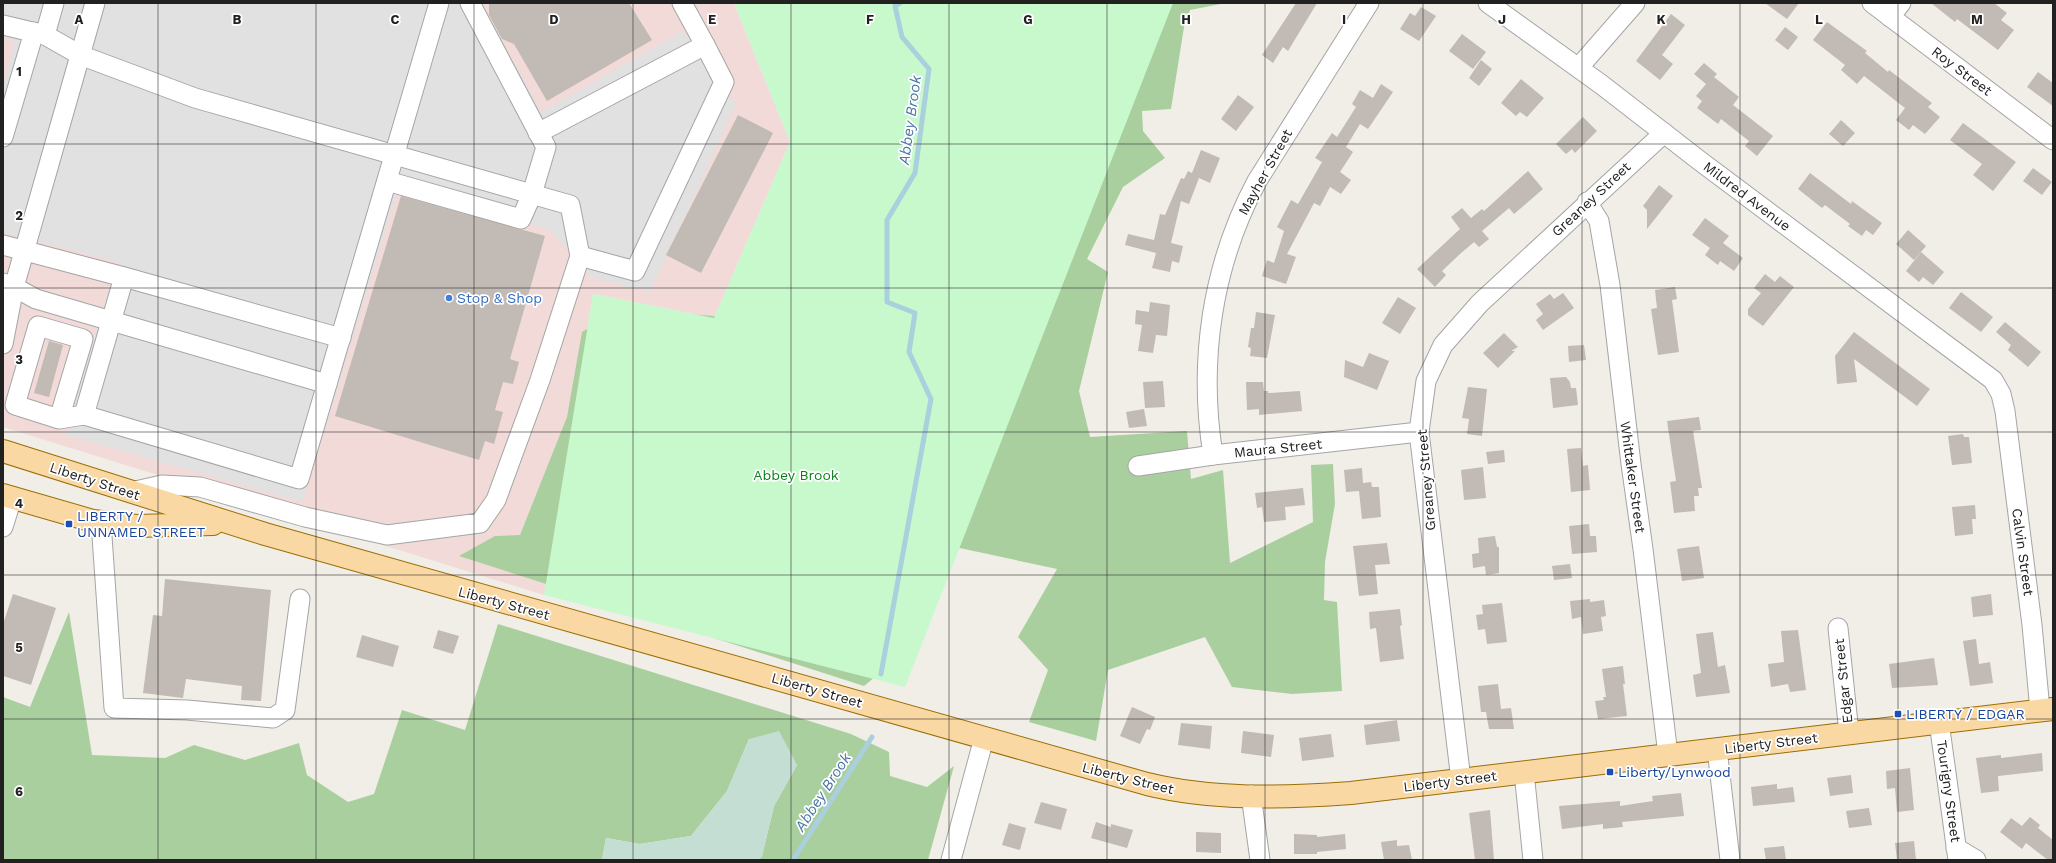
<svg xmlns="http://www.w3.org/2000/svg" width="2056" height="863" font-family="'Work Sans',sans-serif">
	<style>
		.commercial { fill: #f1dad8 }
		.forest { fill: #aacf9e }
		.wetland { fill: #c5ded4 }
		.park { fill: #c7f9cd }
		.parking { fill: #e1e1e1 }
		.lines { fill: none; stroke-linecap: round; stroke-linejoin: round }
		.stream { stroke: #aacfdd; stroke-width: 5 }
		.building { fill: #c2bab4 }
		.minor-casing { stroke: #a5a5a5; stroke-width: 21 }
		.major-casing { stroke: #9a6e04; stroke-width: 24 }
		.minor { stroke: #fff; stroke-width: 19 }
		.major { stroke: #fad8a4; stroke-width: 22 }
		.grid { fill: none; stroke: #212121; stroke-width: 1; stroke-opacity: 0.55 }
		.shop-dot { fill: #3f7fe0; stroke: #fff; stroke-width: 1.5 }
		.transit-dot { fill: #1a4fb4; stroke: #fff; stroke-width: 1.5 }
		.labels { text-anchor: middle; dominant-baseline: central; stroke-width: 3.5; stroke-linejoin: round; paint-order: stroke }
		.street-label { font-size: 14px; fill: #212121; stroke: #fff }
		.shop-label { font-size: 14px; fill: #366cbe; stroke: #fff; text-anchor: start }
		.park-label { font-size: 14px; fill: #0f7f1d; stroke: #fff }
		.transit-label { font-size: 14px; fill: #164399; stroke: #fff; text-anchor: start }
		.water-label { font-size: 15px; font-style: italic; fill: #4b76a7; stroke: #fff }
		.grid-label { font-size: 13px; text-anchor: middle; font-weight: bold; fill: #212121; stroke: #fff; stroke-width: 3.5; stroke-linejoin: round; paint-order: stroke }
	</style>
	<rect width="100%" height="100%" fill="#f1eee8"/>
	<path class="commercial" d="M 3,3 L 734,3 L 790,142 L 714,318 L 593,294 L 544,595 L 3,427 Z"/>
	<g class="forest">
		<path d="M 746,3 L 1226,3 L 1190,10 L 1184,27 L 1171,109 L 1142,111 L 1143,131 L 1165,158 L 1123,187 L 1087,259 L 1108,272 L 1079,391 L 1090,437 L 1187,431 L 1191,479 L 1223,470 L 1230,563 L 1313,522 L 1311,465 L 1333,464 L 1335,504 L 1325,562 L 1324,600 L 1337,602 L 1342,691 L 1292,694 L 1232,687 L 1205,637 L 1108,670 L 1096,741 L 1029,722 L 1048,670 L 1018,637 L 1057,569 L 941,544 L 909,649 L 864,686 L 459,556 L 495,536 L 520,535 L 567,417 L 582,332 L 622,308 L 724,317 L 800,142 Z"/>
		<path d="M 69,612 L 92,755 L 165,758 L 194,745 L 245,760 L 299,743 L 307,775 L 348,802 L 374,794 L 402,710 L 465,730 L 498,624 L 851,734 L 889,752 L 890,776 L 927,787 L 954,766 L 928,860 L 759,860 L 762,856 L 774,806 L 797,765 L 749,739 L 727,791 L 691,836 L 640,844 L 606,838 L 602,860 L 3,860 L 3,697 L 30,707 Z"/>
	</g>
	<path class="wetland" d="M 779,731 L 797,765 L 774,806 L 762,856 L 759,860 L 602,860 L 606,838 L 640,844 L 691,836 L 727,791 L 749,739 Z"/>
	<path class="park" d="M 734,3 L 1173,3 L 905,687 L 544,595 L 593,294 L 714,318 L 790,142 Z"/>
	<path class="parking" d="M 3,3 L 481,3 L 541,112 L 683,31 L 736,104 L 650,292 L 592,278 L 550,230 L 400,183 L 303,502 L 66,435 L 117,262 L 3,232 L 3,85 L 15,42 L 3,38 Z"/>
	<g class="lines">
		<g class="stream">
			<path d="M 881,674 L 931,399 L 909,352 L 915,313 L 887,302 L 887,220 L 915,173 L 929,69 L 902,37 L 895,6 L 900,3"/>
			<path d="M 793,860 L 872,737"/>
		</g>
	</g>
	<g class="building">
		<path d="M 489,3 L 629,3 L 652,40 L 547,101 L 514,44 L 502,39 L 489,15 Z"/>
		<path d="M 1296,3 L 1317,3 L 1288,51 L 1283,47 L 1273,63 L 1262,55 Z"/>
		<path d="M 1765,3 L 1799,3 L 1787,19 Z"/>
		<path d="M 1931,3 L 1994,3 L 2007,13 L 2001,20 L 2014,30 L 1998,50 L 1957,19 L 1955,22 Z"/>
		<path d="M 1421,7 L 1436,16 L 1419,41 L 1400,29 L 1410,13 L 1415,16 Z"/>
		<path d="M 1671,14 L 1685,25 L 1662,55 L 1673,64 L 1660,80 L 1636,61 Z"/>
		<path d="M 1827,22 L 1867,51 L 1865,53 L 1888,72 L 1889,70 L 1932,103 L 1928,107 L 1940,117 L 1925,134 L 1913,125 L 1909,130 L 1896,120 L 1905,108 L 1864,76 L 1857,84 L 1841,70 L 1845,65 L 1813,40 Z"/>
		<path d="M 1785,27 L 1798,37 L 1788,50 L 1775,40 Z"/>
		<path d="M 1462,34 L 1486,52 L 1473,69 L 1449,51 Z"/>
		<path d="M 1481,60 L 1492,69 L 1479,86 L 1469,78 Z"/>
		<path d="M 1704,63 L 1717,74 L 1714,77 L 1739,97 L 1733,105 L 1773,136 L 1757,156 L 1745,146 L 1749,141 L 1721,119 L 1718,124 L 1697,108 L 1702,101 L 1696,96 L 1706,84 L 1694,74 Z"/>
		<path d="M 2038,72 L 2053,83 L 2053,106 L 2027,87 Z"/>
		<path d="M 1521,79 L 1544,98 L 1527,117 L 1520,112 L 1516,116 L 1501,103 Z"/>
		<path d="M 1381,84 L 1393,92 L 1368,129 L 1360,124 L 1346,147 L 1353,152 L 1340,172 L 1351,180 L 1341,194 L 1330,187 L 1320,206 L 1314,203 L 1287,254 L 1296,257 L 1286,284 L 1262,276 L 1267,260 L 1274,263 L 1284,231 L 1277,227 L 1291,200 L 1298,204 L 1322,162 L 1315,158 L 1332,133 L 1337,137 L 1356,107 L 1352,104 L 1360,90 L 1373,98 Z"/>
		<path d="M 1238,95 L 1254,107 L 1236,131 L 1221,119 Z"/>
		<path d="M 738,115 L 773,133 L 701,273 L 666,255 Z"/>
		<path d="M 1583,117 L 1597,131 L 1575,153 L 1572,149 L 1566,154 L 1556,144 Z"/>
		<path d="M 1841,120 L 1855,133 L 1843,146 L 1829,134 Z"/>
		<path d="M 1963,123 L 2016,162 L 1993,191 L 1973,175 L 1982,164 L 1950,140 Z"/>
		<path d="M 1201,150 L 1220,158 L 1210,183 L 1199,178 L 1189,204 L 1181,201 L 1171,243 L 1183,246 L 1179,263 L 1172,261 L 1170,272 L 1152,268 L 1156,253 L 1125,245 L 1128,234 L 1154,240 L 1160,214 L 1165,215 L 1181,178 L 1184,179 L 1188,171 L 1192,173 Z"/>
		<path d="M 2033,168 L 2052,182 L 2042,195 L 2023,181 Z"/>
		<path d="M 1528,171 L 1543,189 L 1514,214 L 1509,208 L 1482,231 L 1489,239 L 1479,247 L 1474,242 L 1460,254 L 1442,271 L 1446,275 L 1435,287 L 1417,269 L 1460,229 L 1451,217 L 1462,208 L 1471,218 L 1482,209 L 1484,211 Z"/>
		<path d="M 1810,173 L 1851,204 L 1852,201 L 1882,223 L 1873,235 L 1866,230 L 1862,236 L 1848,226 L 1850,224 L 1825,205 L 1822,208 L 1798,189 Z"/>
		<path d="M 1659,185 L 1673,196 L 1647,229 L 1647,210 L 1643,206 Z"/>
		<path d="M 401,196 L 545,236 L 510,359 L 519,362 L 513,384 L 503,382 L 495,410 L 503,412 L 494,444 L 485,441 L 479,460 L 335,416 Z"/>
		<path d="M 1705,218 L 1729,236 L 1723,243 L 1743,258 L 1734,271 L 1720,261 L 1718,265 L 1705,255 L 1710,248 L 1692,235 Z"/>
		<path d="M 1908,230 L 1926,246 L 1914,260 L 1896,244 Z"/>
		<path d="M 1921,252 L 1944,272 L 1933,285 L 1923,277 L 1919,282 L 1906,271 Z"/>
		<path d="M 1765,274 L 1775,282 L 1780,276 L 1794,287 L 1763,326 L 1748,315 L 1748,309 L 1761,293 L 1754,288 Z"/>
		<path d="M 1675,287 L 1677,299 L 1672,300 L 1679,352 L 1658,355 L 1651,309 L 1657,308 L 1655,290 Z"/>
		<path d="M 1961,292 L 1993,317 L 1981,332 L 1949,308 Z"/>
		<path d="M 1563,293 L 1574,308 L 1543,330 L 1536,320 L 1543,314 L 1536,304 L 1550,294 L 1554,299 Z"/>
		<path d="M 1398,297 L 1416,308 L 1400,334 L 1382,323 Z"/>
		<path d="M 1150,302 L 1170,305 L 1167,336 L 1156,335 L 1153,353 L 1138,351 L 1142,325 L 1135,324 L 1136,310 L 1149,312 Z"/>
		<path d="M 1256,312 L 1275,315 L 1267,358 L 1250,356 L 1251,348 L 1248,347 L 1251,328 L 1254,328 Z"/>
		<path d="M 2005,322 L 2041,352 L 2028,367 L 2008,350 L 2011,345 L 1996,332 Z"/>
		<path d="M 1854,332 L 1930,389 L 1917,406 L 1854,359 L 1857,382 L 1837,384 L 1835,356 Z"/>
		<path d="M 1504,333 L 1518,347 L 1511,351 L 1515,351 L 1498,368 L 1483,353 Z"/>
		<path d="M 49,341 L 63,345 L 49,397 L 34,393 Z"/>
		<path d="M 1584,345 L 1586,360 L 1569,362 L 1568,346 Z"/>
		<path d="M 1369,353 L 1389,361 L 1377,390 L 1344,377 L 1345,360 L 1363,367 Z"/>
		<path d="M 1566,377 L 1570,382 L 1571,388 L 1576,388 L 1578,405 L 1553,408 L 1550,378 Z"/>
		<path d="M 1163,381 L 1165,407 L 1145,408 L 1143,382 Z"/>
		<path d="M 1246,382 L 1263,382 L 1264,391 L 1268,391 L 1268,393 L 1300,391 L 1302,411 L 1259,415 L 1259,409 L 1247,410 Z"/>
		<path d="M 1468,387 L 1487,389 L 1482,436 L 1467,434 L 1469,419 L 1462,418 Z"/>
		<path d="M 1144,409 L 1147,426 L 1129,428 L 1126,412 Z"/>
		<path d="M 1699,417 L 1701,430 L 1693,431 L 1702,488 L 1698,488 L 1699,496 L 1694,496 L 1695,511 L 1674,513 L 1670,482 L 1676,481 L 1667,421 Z"/>
		<path d="M 1963,434 L 1964,437 L 1969,437 L 1972,463 L 1952,465 L 1948,436 Z"/>
		<path d="M 1581,448 L 1583,466 L 1588,465 L 1590,490 L 1571,492 L 1567,449 Z"/>
		<path d="M 1504,450 L 1505,462 L 1488,464 L 1486,452 Z"/>
		<path d="M 1483,467 L 1486,498 L 1464,500 L 1461,470 Z"/>
		<path d="M 1362,468 L 1363,483 L 1371,482 L 1372,487 L 1379,487 L 1381,517 L 1362,519 L 1359,491 L 1346,492 L 1344,470 Z"/>
		<path d="M 1303,488 L 1305,505 L 1285,507 L 1286,520 L 1264,522 L 1262,507 L 1257,508 L 1255,493 Z"/>
		<path d="M 1975,505 L 1976,519 L 1972,519 L 1973,534 L 1955,536 L 1952,507 Z"/>
		<path d="M 1589,524 L 1590,536 L 1596,536 L 1597,552 L 1572,554 L 1569,526 Z"/>
		<path d="M 1495,536 L 1497,547 L 1499,547 L 1499,573 L 1486,575 L 1485,566 L 1473,568 L 1472,554 L 1479,553 L 1478,538 Z"/>
		<path d="M 1387,543 L 1390,564 L 1375,565 L 1378,594 L 1359,596 L 1353,546 Z"/>
		<path d="M 1699,546 L 1704,578 L 1682,581 L 1677,549 Z"/>
		<path d="M 1570,564 L 1572,578 L 1554,580 L 1552,566 Z"/>
		<path d="M 165,579 L 271,590 L 261,701 L 241,700 L 242,686 L 186,679 L 183,698 L 143,693 L 153,615 L 162,616 Z"/>
		<path d="M 13,594 L 56,608 L 31,685 L 3,676 L 3,624 Z"/>
		<path d="M 1991,594 L 1993,615 L 1973,617 L 1971,597 Z"/>
		<path d="M 1590,599 L 1590,602 L 1604,600 L 1606,616 L 1601,617 L 1603,631 L 1583,634 L 1581,617 L 1572,619 L 1570,601 Z"/>
		<path d="M 1502,603 L 1507,642 L 1487,644 L 1485,629 L 1478,630 L 1476,615 L 1483,614 L 1482,605 Z"/>
		<path d="M 1400,609 L 1402,625 L 1400,626 L 1404,659 L 1380,662 L 1376,628 L 1370,629 L 1369,612 Z"/>
		<path d="M 438,630 L 459,636 L 453,654 L 433,648 Z"/>
		<path d="M 1798,630 L 1806,690 L 1790,692 L 1788,684 L 1771,687 L 1768,664 L 1784,662 L 1781,631 Z"/>
		<path d="M 1713,632 L 1718,667 L 1725,665 L 1730,693 L 1696,697 L 1693,675 L 1701,673 L 1696,634 Z"/>
		<path d="M 362,635 L 399,646 L 393,667 L 356,657 Z"/>
		<path d="M 1976,639 L 1979,664 L 1990,662 L 1993,683 L 1970,686 L 1963,641 Z"/>
		<path d="M 1934,658 L 1938,685 L 1892,688 L 1889,664 Z"/>
		<path d="M 1623,666 L 1625,684 L 1623,684 L 1627,716 L 1598,719 L 1595,701 L 1604,700 L 1603,697 L 1606,697 L 1602,669 Z"/>
		<path d="M 1498,684 L 1501,709 L 1511,708 L 1514,729 L 1489,729 L 1486,712 L 1481,712 L 1478,686 Z"/>
		<path d="M 1132,707 L 1155,717 L 1150,730 L 1147,729 L 1140,744 L 1120,736 Z"/>
		<path d="M 1397,720 L 1400,741 L 1366,745 L 1364,725 Z"/>
		<path d="M 1181,723 L 1212,726 L 1210,749 L 1178,745 Z"/>
		<path d="M 1243,731 L 1274,735 L 1271,757 L 1241,753 Z"/>
		<path d="M 1331,734 L 1334,757 L 1302,761 L 1299,738 Z"/>
		<path d="M 2042,753 L 2043,771 L 1998,776 L 1999,791 L 1981,793 L 1976,758 L 2001,755 L 2001,758 Z"/>
		<path d="M 1910,768 L 1914,810 L 1897,812 L 1895,788 L 1887,789 L 1886,771 Z"/>
		<path d="M 1851,775 L 1853,793 L 1830,796 L 1827,778 Z"/>
		<path d="M 1777,784 L 1777,789 L 1793,787 L 1795,802 L 1753,806 L 1751,787 Z"/>
		<path d="M 1681,793 L 1684,816 L 1622,822 L 1623,827 L 1603,829 L 1603,824 L 1562,829 L 1559,806 L 1620,801 L 1620,806 L 1653,801 L 1652,796 Z"/>
		<path d="M 1041,802 L 1067,809 L 1061,830 L 1034,823 Z"/>
		<path d="M 1869,808 L 1872,825 L 1849,828 L 1846,811 Z"/>
		<path d="M 1490,810 L 1494,860 L 1475,860 L 1469,813 Z"/>
		<path d="M 2030,817 L 2040,825 L 2038,828 L 2053,840 L 2053,860 L 2048,860 L 2026,843 L 2022,849 L 2000,832 L 2011,818 L 2022,826 Z"/>
		<path d="M 1096,822 L 1111,827 L 1111,824 L 1133,830 L 1127,848 L 1091,838 Z"/>
		<path d="M 1009,823 L 1026,828 L 1020,850 L 1002,845 Z"/>
		<path d="M 1196,832 L 1221,833 L 1221,853 L 1196,852 Z"/>
		<path d="M 1294,834 L 1317,835 L 1317,837 L 1345,834 L 1346,849 L 1317,852 L 1317,854 L 1294,854 Z"/>
		<path d="M 1397,840 L 1397,846 L 1409,845 L 1412,860 L 1384,860 L 1381,842 Z"/>
		<path d="M 1914,841 L 1916,860 L 1897,860 L 1895,843 Z"/>
		<path d="M 1784,846 L 1786,860 L 1766,860 L 1764,848 Z"/>
	</g>
	<g class="lines">
		<defs>
			<g id="minor">
				<path d="M 1488,3 L 1602,85 L 1700,161 L 1993,380 L 2001,394 L 2005,411 L 2032,625 L 2040,710"/>
				<path d="M 1872,3 L 2053,140"/>
				<path d="M 1890,17 L 1901,3"/>
				<path d="M 3,25 L 45,35 L 80,55 L 195,98 L 570,205 L 580,256 L 540,380 L 496,500 L 480,523 L 387,535 L 305,517 L 200,487 L 162,485 L 131,492"/>
				<path d="M 45,35 L 54,3"/>
				<path d="M 1579,67 L 1635,3"/>
				<path d="M 538,133 L 705,45 L 682,3"/>
				<path d="M 3,137 L 34,32"/>
				<path d="M 387,181 L 521,219 L 532,194 L 546,147 L 470,3"/>
				<path d="M 1587,202 L 1599,221 L 1610,285 L 1631,464 L 1643,549 L 1668,755"/>
				<path d="M 3,245 L 124,277 L 341,338"/>
				<path d="M 580,256 L 635,271 L 724,82 L 705,45"/>
				<path d="M 124,277 L 84,415 L 299,479 L 439,3"/>
				<path d="M 3,283 L 14,287 L 36,299 L 327,384"/>
				<path d="M 3,344 L 14,287 L 95,3"/>
				<path d="M 59,419 L 83,339 L 38,326 L 15,405 L 59,419 L 84,415"/>
				<path d="M 1213,455 C 1198,361 1212,265 1257,181 L 1369,3"/>
				<path d="M 1138,466 L 1213,455 L 1419,432"/>
				<path d="M 101,522 L 114,708 L 187,710 L 273,718 L 285,710 L 300,599"/>
				<path d="M 3,527 L 12,498"/>
				<path d="M 1838,628 L 1849,733"/>
				<path d="M 1939,722 L 1958,860"/>
				<path d="M 1717,749 L 1730,860"/>
				<path d="M 1524,772 L 1533,860"/>
				<path d="M 1461,780 L 1419,432 L 1426,381 L 1443,345 L 1480,303 L 1664,133"/>
				<path d="M 1251,795 L 1260,860"/>
				<path d="M 1956,848 L 1976,860"/>
				<path d="M 951,860 L 984,738"/>
			</g>
			<g id="major">
				<path d="M 3,451 L 265,534 L 1147,784 C 1212,800 1284,798 1351,793 L 2053,709"/>
				<path d="M 3,495 L 93,521 L 136,526 L 213,524"/>
			</g>
		</defs>
		<use href="#minor" class="minor-casing"/>
		<use href="#major" class="major-casing"/>
		<use href="#minor" class="minor"/>
		<use href="#major" class="major"/>
	</g>
	<path class="grid" d="M 158,3 L 158,860M 316,3 L 316,860M 474,3 L 474,860M 633,3 L 633,860M 791,3 L 791,860M 949,3 L 949,860M 1107,3 L 1107,860M 1265,3 L 1265,860M 1423,3 L 1423,860M 1582,3 L 1582,860M 1740,3 L 1740,860M 1898,3 L 1898,860M 3,144 L 2053,144M 3,288 L 2053,288M 3,432 L 2053,432M 3,575 L 2053,575M 3,719 L 2053,719"/>
	<circle class="shop-dot" cx="449" cy="298" r="4"/>
	<g class="transit-dot">
		<rect x="65" y="520" width="8" height="8" rx="2"/>
		<rect x="1894" y="710" width="8" height="8" rx="2"/>
		<rect x="1606" y="768" width="8" height="8" rx="2"/>
	</g>
	<g class="labels">
		<g class="street-label">
			<text transform="translate(1962 71) rotate(37)">Roy Street</text>
			<text transform="translate(1265 172) rotate(-61)">Mayher Street</text>
			<text transform="translate(1747 196) rotate(37)">Mildred Avenue</text>
			<text transform="translate(1591 199) rotate(-43)">Greaney Street</text>
			<text transform="translate(1278 448) rotate(-6)">Maura Street</text>
			<text transform="translate(1633 477) rotate(82)">Whittaker Street</text>
			<text transform="translate(1426 480) rotate(-95)">Greaney Street</text>
			<text transform="translate(95 481) rotate(18)">Liberty Street</text>
			<text transform="translate(2023 552) rotate(82)">Calvin Street</text>
			<text transform="translate(504 603) rotate(15)">Liberty Street</text>
			<text transform="translate(1843 681) rotate(-96)">Edgar Street</text>
			<text transform="translate(817 690) rotate(16)">Liberty Street</text>
			<text transform="translate(1771 743) rotate(-7)">Liberty Street</text>
			<text transform="translate(1128 778) rotate(14)">Liberty Street</text>
			<text transform="translate(1450 781) rotate(-7)">Liberty Street</text>
			<text transform="translate(1949 791) rotate(82)">Tourigny Street</text>
		</g>
		<g class="shop-label">
			<text x="457" y="298">Stop &amp; Shop</text>
		</g>
		<g class="park-label">
			<text x="796" y="475">Abbey Brook</text>
		</g>
		<g class="transit-label">
			<text x="77" y="516">LIBERTY /<tspan x="77" dy="16">UNNAMED STREET</tspan></text>
			<text x="1906" y="714">LIBERTY / EDGAR</text>
			<text x="1618" y="772">Liberty/Lynwood</text>
		</g>
		<g class="water-label">
			<text transform="translate(910 120) rotate(-82)">Abbey Brook</text>
			<text transform="translate(823 792) rotate(-57)">Abbey Brook</text>
		</g>
	</g>
	<g class="grid-label">
		<text x="79" y="24">A</text>
		<text x="237" y="24">B</text>
		<text x="395" y="24">C</text>
		<text x="554" y="24">D</text>
		<text x="712" y="24">E</text>
		<text x="870" y="24">F</text>
		<text x="1028" y="24">G</text>
		<text x="1186" y="24">H</text>
		<text x="1344" y="24">I</text>
		<text x="1502" y="24">J</text>
		<text x="1661" y="24">K</text>
		<text x="1819" y="24">L</text>
		<text x="1977" y="24">M</text>
		<text x="19" y="76">1</text>
		<text x="19" y="220">2</text>
		<text x="19" y="364">3</text>
		<text x="19" y="508">4</text>
		<text x="19" y="652">5</text>
		<text x="19" y="796">6</text>
	</g>
	<rect width="2056" height="863" fill="none" stroke="#212121" stroke-width="8"/>
</svg>
